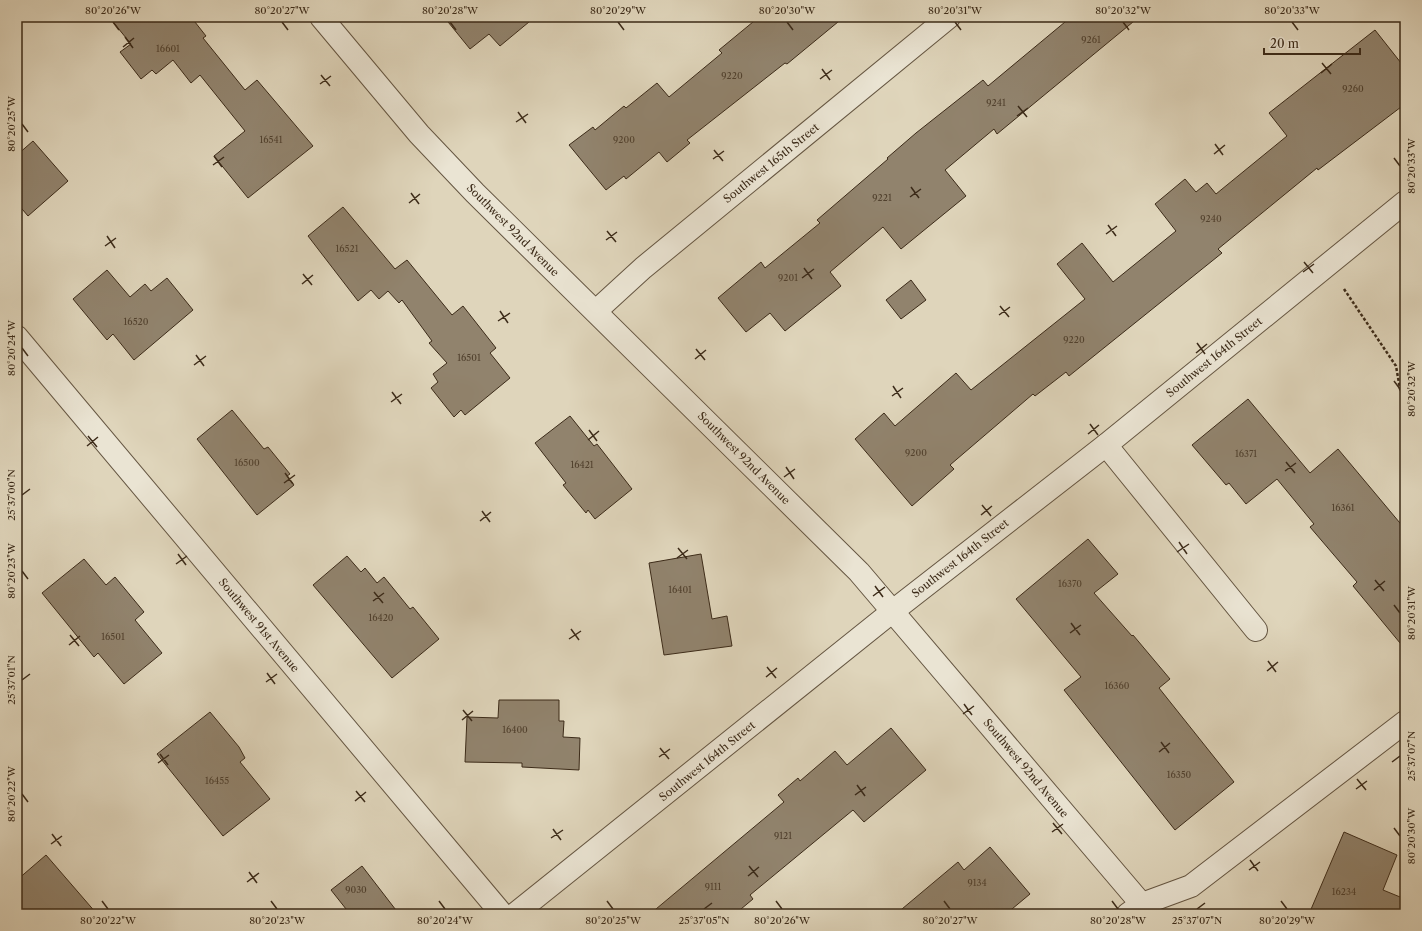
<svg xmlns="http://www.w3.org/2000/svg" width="1422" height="931" font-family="'Libre Caslon Text',serif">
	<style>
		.building { fill: #91836d; stroke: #3c2b19 }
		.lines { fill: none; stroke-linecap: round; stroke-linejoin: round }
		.minor-casing { stroke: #655642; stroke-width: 24 }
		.tertiary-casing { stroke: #655642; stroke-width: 24 }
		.path { stroke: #3c2b19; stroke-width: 2.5; stroke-dasharray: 3 2; stroke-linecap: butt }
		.minor { stroke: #eae4d3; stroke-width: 22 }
		.tertiary { stroke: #eae4d3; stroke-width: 22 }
		.ticks { fill: none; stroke: #3c2b19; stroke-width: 1.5 }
		.labels { text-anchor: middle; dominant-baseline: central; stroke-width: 3; stroke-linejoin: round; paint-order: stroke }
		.number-label { font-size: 9px; fill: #51412e }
		.street-label { font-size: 11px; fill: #3c2b19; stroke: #eae4d3 }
		.neatline { fill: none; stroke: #3c2b19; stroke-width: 1.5 }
		.ticks-label { font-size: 10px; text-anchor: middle; fill: #3c2b19 }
	</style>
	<rect width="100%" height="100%" fill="#dfd5bb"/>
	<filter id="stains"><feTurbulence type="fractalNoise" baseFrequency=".005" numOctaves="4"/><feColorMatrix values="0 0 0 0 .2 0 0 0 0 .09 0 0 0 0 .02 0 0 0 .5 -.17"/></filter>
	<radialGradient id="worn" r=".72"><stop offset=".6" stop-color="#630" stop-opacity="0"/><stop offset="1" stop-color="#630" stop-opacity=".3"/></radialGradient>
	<g class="building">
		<path d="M 109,17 L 191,17 L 206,36 L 203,38 L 245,90 L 257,80 L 313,146 L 248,198 L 214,156 L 245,131 L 200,75 L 191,83 L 173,60 L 156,74 L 152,70 L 141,79 L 120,52 L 131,44 Z"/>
		<path d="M 444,17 L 535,17 L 500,46 L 489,34 L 470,49 Z"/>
		<path d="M 759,17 L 844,17 L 787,64 L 785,63 L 687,140 L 690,143 L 667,162 L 659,152 L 626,179 L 624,176 L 606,190 L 569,145 L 593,127 L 595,130 L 624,106 L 626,108 L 657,83 L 669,97 L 722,53 L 719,50 Z"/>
		<path d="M 1071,17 L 1139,17 L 997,134 L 994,129 L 945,170 L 966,196 L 901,249 L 883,227 L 830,272 L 841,286 L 785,331 L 770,313 L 746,332 L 718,298 L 761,262 L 765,268 L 820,223 L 817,220 L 888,159 L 887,158 L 916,133 L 983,80 L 988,86 Z"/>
		<path d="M 1375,30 L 1405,68 L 1405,104 L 1318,170 L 1317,168 L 1218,249 L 1222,253 L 1069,376 L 1066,372 L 1035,396 L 1033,394 L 950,465 L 954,469 L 912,506 L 855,439 L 884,413 L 895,426 L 956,373 L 971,390 L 1085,299 L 1057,264 L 1082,243 L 1113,282 L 1176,231 L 1155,204 L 1185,179 L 1196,192 L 1207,183 L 1216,194 L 1287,136 L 1269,113 Z"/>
		<path d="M 33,141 L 68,181 L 28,216 L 17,203 L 17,155 Z"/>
		<path d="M 343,207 L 395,269 L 407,260 L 452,315 L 463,306 L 496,348 L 490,353 L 510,378 L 465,415 L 461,410 L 454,417 L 431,388 L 438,382 L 433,374 L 447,363 L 429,343 L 432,341 L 402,300 L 399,303 L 388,291 L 379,299 L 371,290 L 358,301 L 308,236 Z"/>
		<path d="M 107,270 L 130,297 L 145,284 L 151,291 L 167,278 L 193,310 L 134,360 L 113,334 L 107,340 L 73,299 Z"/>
		<path d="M 911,280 L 926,300 L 901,319 L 886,300 Z"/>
		<path d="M 1248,399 L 1310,473 L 1338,449 L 1405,529 L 1405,649 L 1353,586 L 1357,582 L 1310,527 L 1314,524 L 1277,479 L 1246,504 L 1229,483 L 1226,485 L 1192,445 Z"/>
		<path d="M 232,410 L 264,449 L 268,447 L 290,474 L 287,476 L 294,485 L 257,515 L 197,439 Z"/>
		<path d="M 570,416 L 594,446 L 597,444 L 632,489 L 595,519 L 588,510 L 586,513 L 563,485 L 566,483 L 535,443 Z"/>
		<path d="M 1088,539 L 1118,574 L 1094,593 L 1132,636 L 1133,635 L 1170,679 L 1159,688 L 1234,782 L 1175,830 L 1064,690 L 1081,677 L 1016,599 Z"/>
		<path d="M 701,554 L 712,619 L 727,616 L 732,646 L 664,655 L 649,563 Z"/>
		<path d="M 347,556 L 361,572 L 365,568 L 377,583 L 384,577 L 410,609 L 413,607 L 439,639 L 392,678 L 313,585 Z"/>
		<path d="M 84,559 L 106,585 L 115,577 L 144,612 L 135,620 L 162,653 L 124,684 L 98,653 L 94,657 L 42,593 Z"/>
		<path d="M 499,700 L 559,700 L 559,721 L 564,721 L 563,737 L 580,738 L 579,770 L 522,767 L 522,763 L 465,762 L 467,717 L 498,718 Z"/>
		<path d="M 210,712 L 239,747 L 245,758 L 240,762 L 270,799 L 223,836 L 157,754 Z"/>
		<path d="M 891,728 L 926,770 L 864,822 L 853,810 L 750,895 L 753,899 L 735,914 L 650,914 L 784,802 L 778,795 L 798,778 L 800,781 L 835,751 L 847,765 Z"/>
		<path d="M 1344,832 L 1397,855 L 1383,890 L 1405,899 L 1405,914 L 1309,914 Z"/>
		<path d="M 990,847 L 1030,894 L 1006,914 L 896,914 L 958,862 L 964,870 Z"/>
		<path d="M 46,855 L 97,914 L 17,914 L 17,880 Z"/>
		<path d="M 362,866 L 399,914 L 350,914 L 331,890 Z"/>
	</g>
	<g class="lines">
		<defs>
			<g id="minor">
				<path d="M 596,311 L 643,268 L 949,17"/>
				<path d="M 17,337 L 502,914"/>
				<path d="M 1106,445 L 1256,630"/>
				<path d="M 515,914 L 893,611"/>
				<path d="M 1128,914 L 1142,904 L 1191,886 L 1405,722"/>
			</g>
			<g id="tertiary">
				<path d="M 321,17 L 419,134 L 475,193 L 859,572 L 1150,914"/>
				<path d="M 893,611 L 1106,445 L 1405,202"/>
			</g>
		</defs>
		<use href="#minor" class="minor-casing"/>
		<use href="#tertiary" class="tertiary-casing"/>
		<path class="path" d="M 1344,289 L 1396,366 L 1400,389 L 1405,398"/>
		<use href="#minor" class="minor"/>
		<use href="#tertiary" class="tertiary"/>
	</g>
	<path class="ticks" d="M 113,22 L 119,30M 282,22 L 288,30M 450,22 L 456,30M 618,22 L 624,30M 787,22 L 793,30M 955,22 L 961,30M 1123,22 L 1129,30M 1292,22 L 1298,30M 125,37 L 133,48M 123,47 L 134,38M 1322,63 L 1331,74M 822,69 L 830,80M 1321,73 L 1332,64M 321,75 L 330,86M 820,79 L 832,70M 320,84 L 331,76M 1018,106 L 1027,117M 518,112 L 526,123M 1017,116 L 1028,108M 516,122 L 528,114M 22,124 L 28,132M 1215,144 L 1223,155M 714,150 L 723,161M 1214,154 L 1225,145M 214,156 L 222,167M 1394,158 L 1400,166M 713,159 L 724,151M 213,165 L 224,157M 911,187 L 919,198M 411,193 L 419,204M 910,197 L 921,189M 409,203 L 420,194M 1108,225 L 1116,236M 607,231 L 616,242M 1106,234 L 1117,226M 107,236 L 115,248M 606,240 L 617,232M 105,246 L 116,238M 1304,262 L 1313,273M 804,268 L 812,279M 1303,272 L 1314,264M 303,274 L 312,285M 802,278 L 814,269M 302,284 L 313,275M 1000,306 L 1009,317M 500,311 L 508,323M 999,315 L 1010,307M 498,321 L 510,313M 1197,343 L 1205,354M 22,348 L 28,356M 696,349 L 705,360M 1196,353 L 1207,344M 196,355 L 204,366M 695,359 L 706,350M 194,365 L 206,356M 1394,381 L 1400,389M 893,386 L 901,398M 392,392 L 401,404M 892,396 L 903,388M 391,402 L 402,394M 1090,424 L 1098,435M 589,430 L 597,441M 1088,434 L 1099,425M 88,436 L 97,447M 588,440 L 599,431M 87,446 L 98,437M 1286,462 L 1295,473M 786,467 L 794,479M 1285,471 L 1296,463M 285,473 L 293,484M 784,477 L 795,469M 284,483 L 295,475M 22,495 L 30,489M 982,505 L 991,516M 482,511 L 490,522M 981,515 L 992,506M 480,521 L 491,512M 1179,542 L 1187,554M 678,548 L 687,559M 1177,552 L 1189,544M 178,554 L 186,565M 677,558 L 688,550M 176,564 L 187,556M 22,571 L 28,579M 1375,580 L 1384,591M 875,586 L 883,597M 1374,590 L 1385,581M 374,592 L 383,603M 873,596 L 885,587M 373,601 L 384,593M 1394,605 L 1400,613M 1071,623 L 1080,635M 571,629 L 579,640M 1070,633 L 1081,625M 70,635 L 79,646M 569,639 L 581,631M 69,645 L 80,636M 1268,661 L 1276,672M 767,667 L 776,678M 1267,671 L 1278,662M 267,673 L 275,684M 766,677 L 777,668M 22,680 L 30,674M 266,682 L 277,674M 964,704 L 972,715M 463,710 L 472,721M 963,714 L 974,706M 462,720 L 473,711M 1161,742 L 1169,753M 660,748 L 669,759M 1159,752 L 1170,743M 160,754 L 168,765M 659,757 L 670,749M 1392,762 L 1400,756M 158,763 L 169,755M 1357,779 L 1366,790M 857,785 L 865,796M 1356,789 L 1367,781M 356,791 L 365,802M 22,794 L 28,802M 855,795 L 866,787M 355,801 L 366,792M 1053,823 L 1062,834M 1394,828 L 1400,836M 553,829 L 561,840M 1052,832 L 1063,824M 52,834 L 61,846M 551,838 L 563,830M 51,844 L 62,836M 1250,860 L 1258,871M 749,866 L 758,877M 1249,870 L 1260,862M 249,872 L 257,883M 748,876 L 759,867M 247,882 L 259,873M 102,901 L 108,909M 271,901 L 277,909M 439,901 L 445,909M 607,901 L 613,909M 776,901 L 782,909M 944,901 L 950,909M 1112,901 L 1118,909M 1281,901 L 1287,909M 704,909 L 712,903M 1197,909 L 1205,903"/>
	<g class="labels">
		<g class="number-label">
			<text x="1091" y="39">9261</text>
			<text x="168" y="48">16601</text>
			<text x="732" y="75">9220</text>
			<text x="1353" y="88">9260</text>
			<text x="996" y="102">9241</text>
			<text x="271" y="139">16541</text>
			<text x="624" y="139">9200</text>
			<text x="882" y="197">9221</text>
			<text x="1211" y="218">9240</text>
			<text x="347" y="248">16521</text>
			<text x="788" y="277">9201</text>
			<text x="136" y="321">16520</text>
			<text x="1074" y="339">9220</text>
			<text x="469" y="357">16501</text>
			<text x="916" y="452">9200</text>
			<text x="1246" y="453">16371</text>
			<text x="247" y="462">16500</text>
			<text x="582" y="464">16421</text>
			<text x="1343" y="507">16361</text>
			<text x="1070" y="583">16370</text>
			<text x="680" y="589">16401</text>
			<text x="381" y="617">16420</text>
			<text x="113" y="636">16501</text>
			<text x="1117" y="685">16360</text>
			<text x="515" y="729">16400</text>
			<text x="1179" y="774">16350</text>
			<text x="217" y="780">16455</text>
			<text x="783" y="835">9121</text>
			<text x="977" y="882">9134</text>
			<text x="713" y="886">9111</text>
			<text x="356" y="889">9030</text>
			<text x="1344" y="891">16234</text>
		</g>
		<g class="street-label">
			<text transform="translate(771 163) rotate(-39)">Southwest 165th Street</text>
			<text transform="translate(513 230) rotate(45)">Southwest 92nd Avenue</text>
			<text transform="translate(1214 357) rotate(-39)">Southwest 164th Street</text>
			<text transform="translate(744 458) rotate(45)">Southwest 92nd Avenue</text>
			<text transform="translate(960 558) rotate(-38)">Southwest 164th Street</text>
			<text transform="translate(259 625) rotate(50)">Southwest 91st Avenue</text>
			<text transform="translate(707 761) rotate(-39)">Southwest 164th Street</text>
			<text transform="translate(1026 768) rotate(50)">Southwest 92nd Avenue</text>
		</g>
	</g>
	<rect width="1422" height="931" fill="none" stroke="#dfd5bb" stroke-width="44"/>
	<path d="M1264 48v6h96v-6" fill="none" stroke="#3c2b19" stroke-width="2"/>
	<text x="1270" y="48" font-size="12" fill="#3c2b19" stroke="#eae4d3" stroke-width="3" paint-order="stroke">20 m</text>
	<rect x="22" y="22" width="1378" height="887" class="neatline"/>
	<g class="ticks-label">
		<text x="113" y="14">80°20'26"W</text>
		<text x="282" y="14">80°20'27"W</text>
		<text x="450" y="14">80°20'28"W</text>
		<text x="618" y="14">80°20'29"W</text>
		<text x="787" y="14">80°20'30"W</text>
		<text x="955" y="14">80°20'31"W</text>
		<text x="1123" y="14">80°20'32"W</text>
		<text x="1292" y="14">80°20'33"W</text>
		<text transform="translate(11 124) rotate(-90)" y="4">80°20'25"W</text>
		<text transform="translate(1411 166) rotate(-90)" y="4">80°20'33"W</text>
		<text transform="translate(11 348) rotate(-90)" y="4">80°20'24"W</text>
		<text transform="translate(1411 389) rotate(-90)" y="4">80°20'32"W</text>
		<text transform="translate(11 495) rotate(-90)" y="4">25°37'00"N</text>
		<text transform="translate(11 571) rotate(-90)" y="4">80°20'23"W</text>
		<text transform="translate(1411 613) rotate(-90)" y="4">80°20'31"W</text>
		<text transform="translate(11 680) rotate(-90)" y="4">25°37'01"N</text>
		<text transform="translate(1411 756) rotate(-90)" y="4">25°37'07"N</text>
		<text transform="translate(11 794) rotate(-90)" y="4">80°20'22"W</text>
		<text transform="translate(1411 836) rotate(-90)" y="4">80°20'30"W</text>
		<text x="108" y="924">80°20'22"W</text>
		<text x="277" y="924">80°20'23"W</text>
		<text x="445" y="924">80°20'24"W</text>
		<text x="613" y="924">80°20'25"W</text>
		<text x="704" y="924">25°37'05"N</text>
		<text x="782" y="924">80°20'26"W</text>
		<text x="950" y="924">80°20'27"W</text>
		<text x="1118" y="924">80°20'28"W</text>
		<text x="1197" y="924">25°37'07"N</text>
		<text x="1287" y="924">80°20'29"W</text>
	</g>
	<rect width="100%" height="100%" filter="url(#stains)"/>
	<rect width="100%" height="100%" fill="url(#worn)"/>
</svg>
